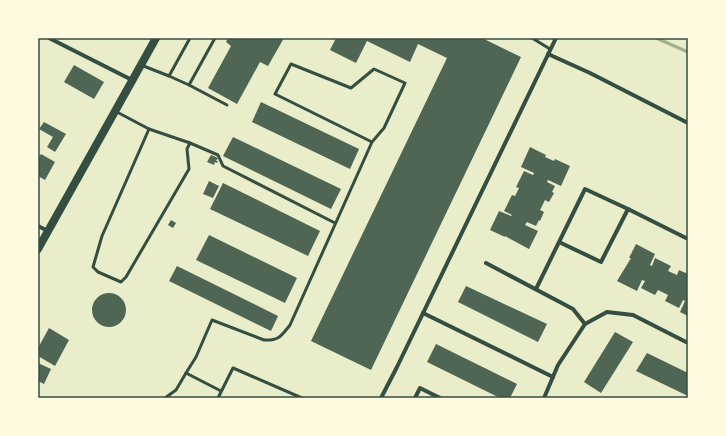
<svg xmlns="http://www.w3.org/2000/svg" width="726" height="436" font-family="'Source Sans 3',sans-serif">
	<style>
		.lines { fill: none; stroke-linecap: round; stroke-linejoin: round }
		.stream { stroke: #a3b18a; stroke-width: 3.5 }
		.building { fill: #4f6655 }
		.service { stroke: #344e41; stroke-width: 3 }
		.minor { stroke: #344e41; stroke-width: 4 }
		.secondary { stroke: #344e41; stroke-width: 8 }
		.neatline { fill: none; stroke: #344e41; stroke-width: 1.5 }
	</style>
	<rect width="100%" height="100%" fill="#e9edc9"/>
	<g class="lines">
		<path class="stream" d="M 656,38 L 688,52"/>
	</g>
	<g class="building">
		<path d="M 228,38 L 284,38 L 268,66 L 260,62 L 237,104 L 208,88 L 231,46 L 226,42 Z"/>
		<path d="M 336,38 L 482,38 L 521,57 L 371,370 L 311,341 L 447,58 L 418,44 L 410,62 L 367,41 L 356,63 L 330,50 Z"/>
		<path d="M 74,65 L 104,82 L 94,99 L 64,82 Z"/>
		<path d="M 261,102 L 359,149 L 350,169 L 252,122 Z"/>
		<path d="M 44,122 L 66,134 L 55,152 L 47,147 L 53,137 L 39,129 Z"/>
		<path d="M 233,137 L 341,189 L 331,209 L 223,156 Z"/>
		<path d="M 530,147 L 546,155 L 545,157 L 554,161 L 555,159 L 570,166 L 561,186 L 548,180 L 547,182 L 555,186 L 552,192 L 554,193 L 549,202 L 545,200 L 540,210 L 544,212 L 540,221 L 539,220 L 536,226 L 527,222 L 525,225 L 538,231 L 529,249 L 505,236 L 505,237 L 490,230 L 499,211 L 511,216 L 512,215 L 504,211 L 512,195 L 515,196 L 519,188 L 516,187 L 524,171 L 533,175 L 534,173 L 521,167 Z"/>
		<path d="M 41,154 L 55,162 L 45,180 L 38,176 L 38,159 Z"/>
		<path d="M 211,155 L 218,158 L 216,161 L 218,161 L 217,163 L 215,162 L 214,165 L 207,162 Z"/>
		<path d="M 209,181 L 219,186 L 213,198 L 203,194 Z"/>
		<path d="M 223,183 L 320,231 L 308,256 L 210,209 Z"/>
		<path d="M 171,220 L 176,223 L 173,228 L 168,225 Z"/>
		<path d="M 209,235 L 297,278 L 285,303 L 196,260 Z"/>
		<path d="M 636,244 L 655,254 L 650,265 L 652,266 L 655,258 L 671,266 L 668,271 L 677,275 L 679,270 L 688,274 L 688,316 L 680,312 L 685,301 L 683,300 L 679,308 L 665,301 L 668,295 L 658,290 L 655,295 L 641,288 L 645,281 L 642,280 L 637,291 L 617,281 L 631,258 L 629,258 Z"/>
		<path d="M 177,266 L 278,316 L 271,331 L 169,281 Z"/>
		<path d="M 466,286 L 547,324 L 538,342 L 458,302 Z"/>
		<circle cx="109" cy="310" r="17"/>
		<path d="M 49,328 L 69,340 L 55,366 L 38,356 L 38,348 Z"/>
		<path d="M 615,332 L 633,342 L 601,393 L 584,382 Z"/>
		<path d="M 436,344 L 517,384 L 510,398 L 500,398 L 427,362 Z"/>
		<path d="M 647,353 L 688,373 L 688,396 L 636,371 Z"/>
		<path d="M 38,363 L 51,369 L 44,384 L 38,381 Z"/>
	</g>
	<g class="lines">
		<g class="service">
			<path d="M 532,38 L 550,49"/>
			<path d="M 141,65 L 169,76 L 190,38"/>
			<path d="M 169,76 L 189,85 L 215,38"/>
			<path d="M 189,85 L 227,105"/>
			<path d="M 115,111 L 149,129 L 190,143 L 218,155 L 223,166 L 335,223"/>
			<path d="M 149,129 L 102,236 L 93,267 L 98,272 L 121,282 L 126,277 L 189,169 L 187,149 L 190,143"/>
			<path d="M 186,373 L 221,391"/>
			<path d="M 165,398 L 176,390 L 186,373 L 196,357 L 212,320 L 264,340 C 279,341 281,336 290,325 L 372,142 L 384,128 L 405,83 L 374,69 L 351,88 L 291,64 L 275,94 L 372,142"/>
			<path d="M 218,398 L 233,368 L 302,398"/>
		</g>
		<g class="minor">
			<path d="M 49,38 L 132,80"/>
			<path d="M 548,54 L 590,73 L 688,123"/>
			<path d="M 628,209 L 688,239"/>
			<path d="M 38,226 L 48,231"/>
			<path d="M 486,263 L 573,309 L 585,324"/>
			<path d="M 536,289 L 585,189 L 628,209 L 601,262 L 559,242"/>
			<path d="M 423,313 L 553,377"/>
			<path d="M 381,398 L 397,367 L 556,38"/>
			<path d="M 415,398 L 420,388 L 440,398"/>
			<path d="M 544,398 L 558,365 L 585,324 L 607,312 L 633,315 L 688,343"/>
		</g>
		<path class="secondary" d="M 38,249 L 156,38"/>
	</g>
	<rect width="726" height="436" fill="none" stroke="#fefae0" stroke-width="78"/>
	<rect x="39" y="39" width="648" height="358" class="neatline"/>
</svg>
